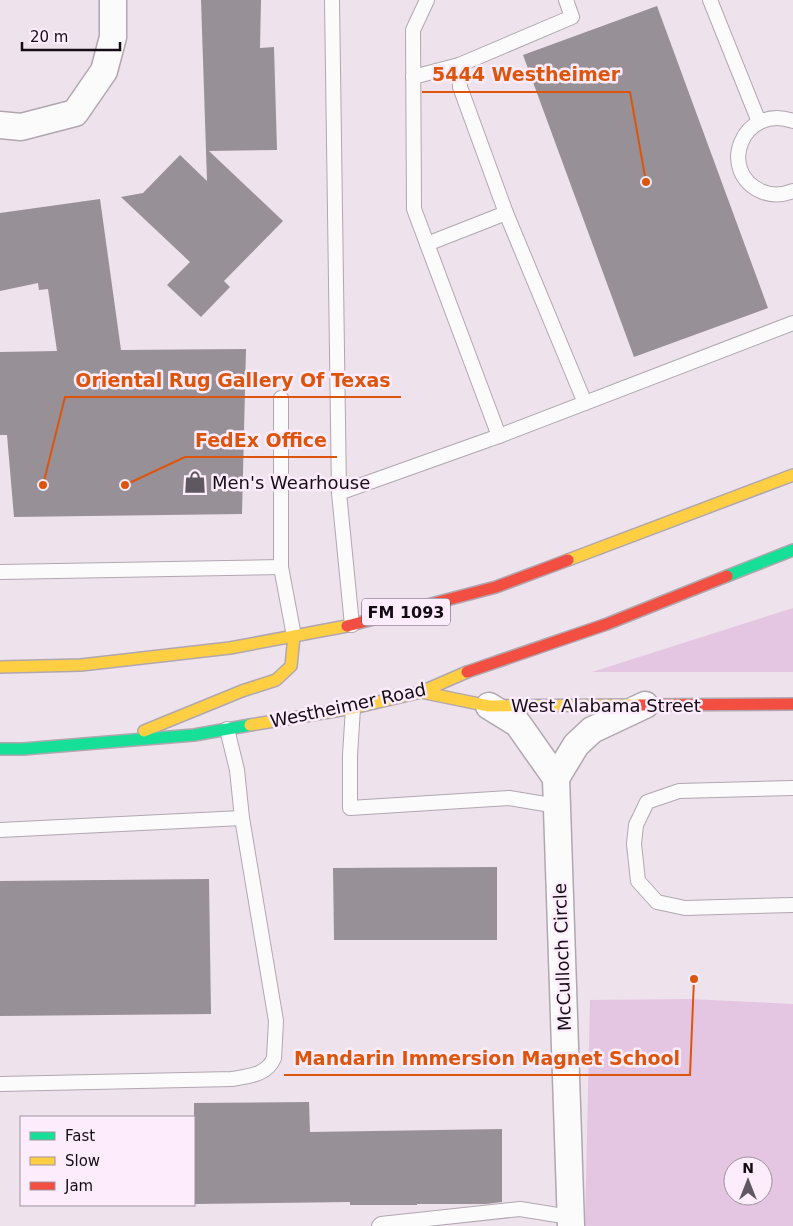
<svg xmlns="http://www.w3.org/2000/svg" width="793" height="1226" font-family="'DejaVu Sans',sans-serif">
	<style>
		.green { fill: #e5c6e2; fill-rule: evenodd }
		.building { fill: #989097 }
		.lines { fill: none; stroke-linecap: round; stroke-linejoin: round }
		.lane-casing { stroke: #b0a7af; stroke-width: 16 }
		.street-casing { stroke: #b0a7af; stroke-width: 29 }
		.fast-casing { stroke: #b0a7af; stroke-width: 14 }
		.slow-casing { stroke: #b0a7af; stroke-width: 14 }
		.jam-casing { stroke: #b0a7af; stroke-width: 14 }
		.lane { stroke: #fcfbfc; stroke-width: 14 }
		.street { stroke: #fcfbfc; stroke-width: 26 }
		.fast { stroke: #16e098; stroke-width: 11 }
		.slow { stroke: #ffcf43; stroke-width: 11 }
		.jam { stroke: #f24e42; stroke-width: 11 }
		.labels { text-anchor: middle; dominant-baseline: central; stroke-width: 5; stroke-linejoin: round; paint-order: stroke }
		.shield { fill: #fdecfb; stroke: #5a5059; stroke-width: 1 }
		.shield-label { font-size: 16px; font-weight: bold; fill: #140d14 }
		.poi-label { font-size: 18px; fill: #140d14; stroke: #fdecfb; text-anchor: start }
		.street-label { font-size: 18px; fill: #140d14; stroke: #fdecfb }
		.leader { fill: none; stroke: #dd550c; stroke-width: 2 }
		.callout-dot { fill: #dd550c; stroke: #fdecfb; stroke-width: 2 }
		.callout-label { font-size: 19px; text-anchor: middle; font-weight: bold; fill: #dd550c; stroke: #fdecfb; stroke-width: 5; stroke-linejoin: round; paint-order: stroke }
	</style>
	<rect width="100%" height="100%" fill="#eee2ec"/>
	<g class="green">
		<path d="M 793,608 L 793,672 L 592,672 Z"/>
		<path d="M 689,999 L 793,1004 L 793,1226 L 585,1226 L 590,1000 ZM 733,1166 L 763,1166 L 763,1196 L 733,1196 Z"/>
	</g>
	<g class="building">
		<path d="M 201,0 L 261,0 L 260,48 L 274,47 L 277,150 L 209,151 L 283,221 L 224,281 L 230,287 L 201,317 L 167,285 L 190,262 L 121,197 L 143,193 L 180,155 L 207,181 Z"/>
		<path d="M 657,6 L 768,308 L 634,357 L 523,55 Z"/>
		<path d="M 100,199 L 121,350 L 246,349 L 242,514 L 14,517 L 7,435 L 0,435 L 0,352 L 57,351 L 48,289 L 39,290 L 38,283 L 0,291 L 0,213 Z"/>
		<path d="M 497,867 L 497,940 L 334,940 L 333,868 Z"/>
		<path d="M 209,879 L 211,1014 L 0,1016 L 0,881 Z"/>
		<path d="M 309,1102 L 310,1132 L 502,1129 L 502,1202 L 486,1204 L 417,1204 L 417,1205 L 350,1205 L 350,1202 L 194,1204 L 194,1103 Z"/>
	</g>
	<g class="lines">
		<defs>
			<g id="lane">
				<path d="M 332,0 L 339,493 L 352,625"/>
				<path d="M 427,0 L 413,30 L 414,209 L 499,436 L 793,323"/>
				<path d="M 710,0 L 759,122"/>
				<path d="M 459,65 L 460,87 L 506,213 L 585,403"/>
				<path d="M 413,77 L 459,65 L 572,17 L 566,0"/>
				<path d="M 793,121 C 743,103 715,172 763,192 C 773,196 783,195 793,191"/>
				<path d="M 427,244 L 506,213"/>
				<path d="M 281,398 L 281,567 L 294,636"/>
				<path d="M 339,493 L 499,436"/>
				<path d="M 0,572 L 281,567"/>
				<path d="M 353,708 L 350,755 L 350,808 L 509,798 L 557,806"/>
				<path d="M 793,788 L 679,791 L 647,802 L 636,825 L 634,844 L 638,881 L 657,902 L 685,908 L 793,905"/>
				<path d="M 0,830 L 242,818"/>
				<path d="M 0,1084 L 232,1079 C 249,1076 267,1075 274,1058 L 276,1021 L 242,818 L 237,770 L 227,729"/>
				<path d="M 379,1226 L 381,1224 L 520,1209 L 570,1217"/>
			</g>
			<g id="street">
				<path d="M 0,125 L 21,127 L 75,113 L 104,71 L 113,37 L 113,0"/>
				<path d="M 489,706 L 518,724 L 556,778"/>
				<path d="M 571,1226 L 556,778 L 576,745 L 592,730 L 645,705"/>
			</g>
			<g id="fast">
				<path d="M 727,576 L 793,550"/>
				<path d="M 0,749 L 23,749 L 194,735 L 250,725"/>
			</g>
			<g id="slow">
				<path d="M 568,560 L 793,475"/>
				<path d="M 0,667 L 81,665 L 230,648 L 347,626"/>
				<path d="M 421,692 L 489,706 L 640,705"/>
				<path d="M 250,725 L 353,708 L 421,692 L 467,672"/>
				<path d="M 144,731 L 242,691 L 276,680 L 291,666 L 294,636"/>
			</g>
			<g id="jam">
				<path d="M 347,626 L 496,587 L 568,560"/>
				<path d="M 467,672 L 607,624 L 727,576"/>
				<path d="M 640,705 L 793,704"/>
			</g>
		</defs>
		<use href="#lane" class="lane-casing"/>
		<use href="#street" class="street-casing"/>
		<use href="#fast" class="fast-casing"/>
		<use href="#slow" class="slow-casing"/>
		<use href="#jam" class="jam-casing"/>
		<use href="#lane" class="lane"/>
		<use href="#street" class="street"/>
		<use href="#fast" class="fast"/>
		<use href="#slow" class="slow"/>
		<use href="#jam" class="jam"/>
	</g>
	<defs>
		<symbol id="shop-bare" viewBox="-9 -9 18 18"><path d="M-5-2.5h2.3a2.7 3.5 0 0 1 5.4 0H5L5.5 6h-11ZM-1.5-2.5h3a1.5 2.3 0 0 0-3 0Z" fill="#605860" stroke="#fdecfb" stroke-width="2.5" paint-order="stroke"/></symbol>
	</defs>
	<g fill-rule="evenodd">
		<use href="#shop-bare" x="179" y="466" width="32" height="32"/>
	</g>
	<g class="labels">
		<rect class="shield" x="362" y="598.5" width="88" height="27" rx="4"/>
		<g class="shield-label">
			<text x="406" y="612">FM 1093</text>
		</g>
		<g class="poi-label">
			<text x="212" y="482">Men's Wearhouse</text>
		</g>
		<g class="street-label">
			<text transform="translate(348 705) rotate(-12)">Westheimer Road</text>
			<text x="606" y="705">West Alabama Street</text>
			<text transform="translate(562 957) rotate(-92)">McCulloch Circle</text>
		</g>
	</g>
	<path class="leader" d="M646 182L630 92H422M43 485L65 397H401M125 485L185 457H337M694 979L690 1075H284"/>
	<g class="callout-dot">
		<circle cx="646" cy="182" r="5"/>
		<circle cx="43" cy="485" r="5"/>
		<circle cx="125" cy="485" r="5"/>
		<circle cx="694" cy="979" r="5"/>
	</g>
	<g class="callout-label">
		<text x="526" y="81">5444 Westheimer</text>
		<text x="233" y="387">Oriental Rug Gallery Of Texas</text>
		<text x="261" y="447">FedEx Office</text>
		<text x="487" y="1065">Mandarin Immersion Magnet School</text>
	</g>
	<rect x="20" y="1116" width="175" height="90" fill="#fdecfb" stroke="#a0939f"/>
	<rect x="30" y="1132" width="25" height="8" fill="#16e098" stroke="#a0939f"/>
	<text x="65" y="1141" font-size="15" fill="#140d14">Fast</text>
	<rect x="30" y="1157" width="25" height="8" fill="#ffcf43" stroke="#a0939f"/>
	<text x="65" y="1166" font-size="15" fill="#140d14">Slow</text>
	<rect x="30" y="1182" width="25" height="8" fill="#f24e42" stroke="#a0939f"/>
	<text x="65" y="1191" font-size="15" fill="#140d14">Jam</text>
	<g transform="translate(748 1181)"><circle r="24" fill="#fdecfb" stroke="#a0939f"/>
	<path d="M0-4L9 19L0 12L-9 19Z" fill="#605860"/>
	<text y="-8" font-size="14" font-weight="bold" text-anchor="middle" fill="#140d14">N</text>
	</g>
	<path d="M22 42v8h98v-8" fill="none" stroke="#140d14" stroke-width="2.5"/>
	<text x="30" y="42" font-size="15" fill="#140d14" stroke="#fdecfb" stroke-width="4" paint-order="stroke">20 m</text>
</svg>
